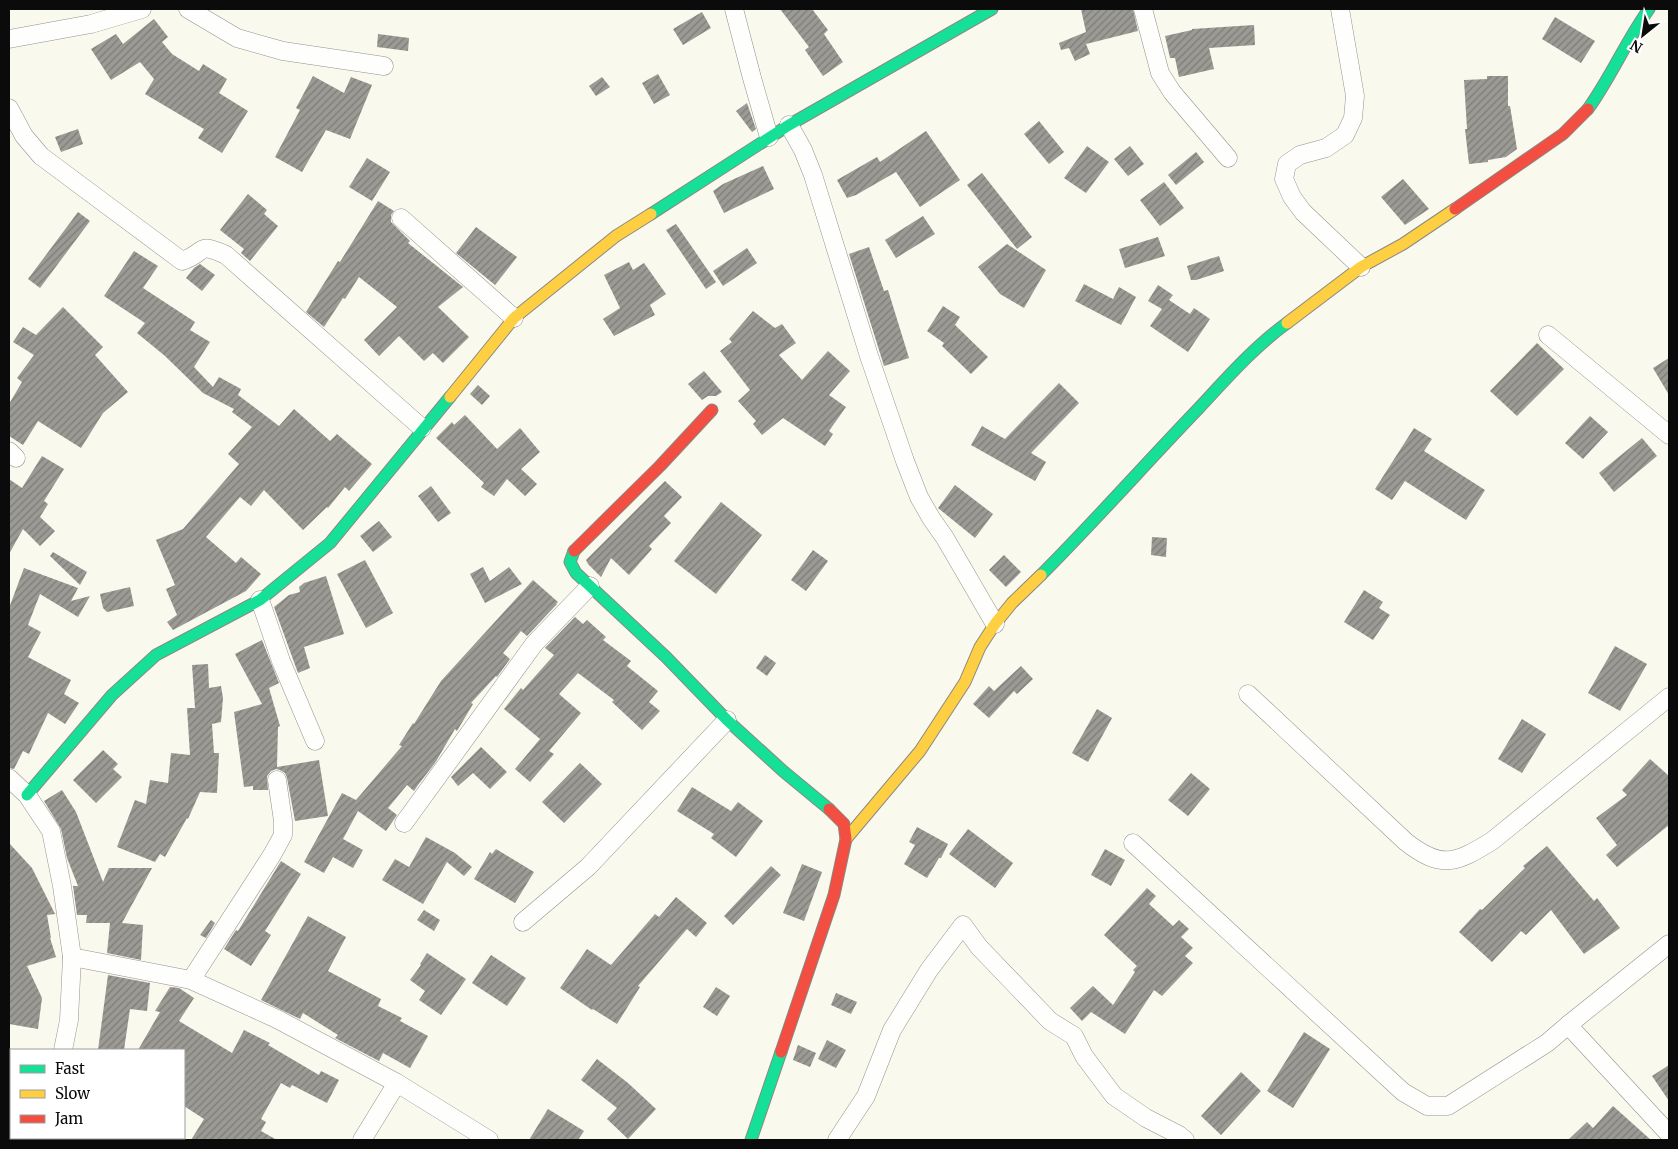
<svg xmlns="http://www.w3.org/2000/svg" width="1678" height="1149" font-family="Merriweather,serif">
	<style>
		.building { fill: url(#building-hatch) }
		.lines { fill: none; stroke-linecap: round; stroke-linejoin: round }
		.street-casing { stroke: #93928d; stroke-width: 19 }
		.fast-casing { stroke: #898984; stroke-width: 13 }
		.slow-casing { stroke: #898984; stroke-width: 13 }
		.jam-casing { stroke: #898984; stroke-width: 13 }
		.street { stroke: #fefefc; stroke-width: 18 }
		.fast { stroke: #16e098; stroke-width: 11 }
		.slow { stroke: #ffcf43; stroke-width: 11 }
		.jam { stroke: #f24e42; stroke-width: 11 }
	</style>
	<defs>
		<pattern id="building-hatch" width="6" height="6" patternUnits="userSpaceOnUse" patternTransform="scale(1.25)"><rect width="6" height="6" fill="#9c9a94"/><path d="M-1 1l2-2M0 6l6-6M5 7l2-2" fill="none" stroke="#7d7c77"/></pattern>
	</defs>
	<rect width="100%" height="100%" fill="#faf9ee"/>
	<g class="building">
		<path d="M 780,9 L 812,9 L 828,30 L 824,34 L 843,62 L 823,76 L 805,50 L 809,47 Z"/>
		<path d="M 1081,9 L 1133,9 L 1138,31 L 1086,44 L 1090,54 L 1075,61 L 1069,48 L 1061,50 L 1059,43 L 1086,32 Z"/>
		<path d="M 702,12 L 711,28 L 683,45 L 673,29 Z"/>
		<path d="M 1555,17 L 1595,41 L 1581,63 L 1542,39 Z"/>
		<path d="M 154,19 L 168,37 L 162,42 L 172,54 L 199,71 L 203,64 L 227,79 L 219,93 L 248,111 L 222,153 L 198,138 L 204,129 L 145,94 L 154,79 L 140,62 L 111,80 L 91,49 L 116,34 L 123,44 Z"/>
		<path d="M 1254,25 L 1255,45 L 1209,48 L 1214,69 L 1179,77 L 1175,58 L 1170,58 L 1165,36 L 1192,30 L 1192,29 Z"/>
		<path d="M 378,34 L 409,38 L 408,51 L 377,47 Z"/>
		<path d="M 658,74 L 670,95 L 654,104 L 642,83 Z"/>
		<path d="M 313,76 L 344,93 L 351,77 L 372,85 L 350,139 L 326,130 L 302,172 L 275,157 L 300,110 L 296,108 Z"/>
		<path d="M 1487,76 L 1508,76 L 1508,106 L 1510,106 L 1517,149 L 1506,157 L 1488,160 L 1488,162 L 1469,164 L 1465,129 L 1467,129 L 1464,80 L 1487,79 Z"/>
		<path d="M 602,77 L 610,87 L 596,96 L 589,86 Z"/>
		<path d="M 747,103 L 756,129 L 752,132 L 736,111 Z"/>
		<path d="M 1039,121 L 1064,152 L 1049,164 L 1024,134 Z"/>
		<path d="M 78,129 L 83,144 L 61,152 L 55,137 Z"/>
		<path d="M 926,131 L 960,180 L 920,207 L 896,172 L 856,195 L 847,198 L 837,180 L 877,157 L 880,162 Z"/>
		<path d="M 1087,146 L 1109,162 L 1086,193 L 1064,178 Z"/>
		<path d="M 1130,146 L 1144,164 L 1128,176 L 1114,159 Z"/>
		<path d="M 1196,152 L 1204,162 L 1176,185 L 1168,175 Z"/>
		<path d="M 367,158 L 390,172 L 372,201 L 349,187 Z"/>
		<path d="M 763,166 L 774,189 L 724,213 L 713,191 L 723,184 Z"/>
		<path d="M 982,173 L 1032,237 L 1017,249 L 967,185 Z"/>
		<path d="M 1403,179 L 1429,209 L 1405,225 L 1381,197 Z"/>
		<path d="M 1164,182 L 1184,208 L 1160,226 L 1140,200 Z"/>
		<path d="M 248,194 L 267,210 L 264,214 L 278,226 L 250,261 L 241,253 L 244,249 L 220,230 Z"/>
		<path d="M 378,201 L 394,211 L 391,215 L 391,222 L 410,241 L 408,243 L 463,287 L 438,307 L 469,337 L 443,363 L 433,353 L 424,361 L 399,336 L 379,356 L 364,340 L 397,307 L 359,277 L 345,299 L 343,298 L 324,327 L 306,312 L 338,261 L 340,262 Z"/>
		<path d="M 78,212 L 90,221 L 40,288 L 28,279 Z"/>
		<path d="M 923,216 L 935,234 L 896,258 L 885,240 Z"/>
		<path d="M 676,224 L 716,282 L 706,289 L 666,230 Z"/>
		<path d="M 476,227 L 517,257 L 495,285 L 456,253 Z"/>
		<path d="M 1158,237 L 1165,256 L 1125,268 L 1119,249 Z"/>
		<path d="M 1007,244 L 1046,270 L 1024,308 L 1000,294 L 978,267 Z"/>
		<path d="M 869,247 L 884,291 L 888,290 L 909,358 L 884,366 L 849,254 Z"/>
		<path d="M 747,248 L 757,263 L 723,286 L 713,271 Z"/>
		<path d="M 134,251 L 158,266 L 143,288 L 195,322 L 190,330 L 210,342 L 194,367 L 213,387 L 219,377 L 241,389 L 238,395 L 279,426 L 294,409 L 330,441 L 337,434 L 372,464 L 349,491 L 345,487 L 328,508 L 327,507 L 303,530 L 264,490 L 251,506 L 240,497 L 206,537 L 236,563 L 241,557 L 261,574 L 246,591 L 173,630 L 167,622 L 177,615 L 166,589 L 175,585 L 156,540 L 183,529 L 239,464 L 228,454 L 252,427 L 232,412 L 234,409 L 203,393 L 165,356 L 137,333 L 145,323 L 104,296 Z"/>
		<path d="M 1219,256 L 1224,271 L 1196,280 L 1191,280 L 1187,266 Z"/>
		<path d="M 629,262 L 633,270 L 644,263 L 666,294 L 650,305 L 655,315 L 614,336 L 603,319 L 620,308 L 604,275 Z"/>
		<path d="M 200,264 L 215,275 L 202,291 L 186,278 L 194,268 Z"/>
		<path d="M 1084,284 L 1113,299 L 1119,287 L 1136,297 L 1121,325 L 1075,301 Z"/>
		<path d="M 1158,285 L 1173,295 L 1169,300 L 1190,314 L 1194,308 L 1210,319 L 1188,352 L 1150,326 L 1162,309 L 1148,301 Z"/>
		<path d="M 943,306 L 960,317 L 955,325 L 988,357 L 971,374 L 942,346 L 944,343 L 927,331 Z"/>
		<path d="M 63,307 L 103,347 L 95,355 L 128,392 L 103,413 L 81,448 L 38,421 L 23,445 L 9,436 L 9,404 L 22,382 L 17,378 L 34,355 L 13,342 L 23,327 L 36,335 Z"/>
		<path d="M 753,311 L 775,328 L 782,324 L 796,343 L 779,355 L 802,380 L 828,351 L 850,371 L 829,395 L 846,407 L 829,431 L 833,434 L 825,446 L 783,418 L 762,435 L 753,424 L 756,421 L 738,401 L 750,390 L 720,351 L 732,342 L 729,339 Z"/>
		<path d="M 1537,343 L 1564,369 L 1517,416 L 1490,391 Z"/>
		<path d="M 1669,358 L 1669,395 L 1653,368 Z"/>
		<path d="M 704,371 L 722,392 L 716,396 L 708,396 L 702,400 L 688,384 Z"/>
		<path d="M 1059,383 L 1079,403 L 1031,453 L 1046,462 L 1035,481 L 971,445 L 982,426 L 1005,439 Z"/>
		<path d="M 478,385 L 490,396 L 482,405 L 470,394 Z"/>
		<path d="M 465,415 L 497,449 L 520,428 L 540,452 L 521,469 L 537,484 L 525,496 L 507,479 L 494,496 L 481,487 L 484,483 L 436,438 L 452,422 L 454,425 Z"/>
		<path d="M 1590,416 L 1608,432 L 1583,459 L 1565,443 Z"/>
		<path d="M 1414,428 L 1432,439 L 1424,451 L 1485,490 L 1466,520 L 1405,481 L 1392,500 L 1375,489 Z"/>
		<path d="M 1642,438 L 1657,456 L 1614,492 L 1599,473 Z"/>
		<path d="M 42,456 L 64,469 L 44,501 L 48,504 L 40,517 L 55,531 L 40,546 L 23,529 L 9,554 L 9,479 L 22,488 Z"/>
		<path d="M 665,481 L 682,497 L 664,516 L 671,523 L 649,546 L 652,549 L 629,575 L 611,558 L 601,577 L 588,564 L 586,560 Z"/>
		<path d="M 955,485 L 993,514 L 975,538 L 938,508 Z"/>
		<path d="M 431,486 L 451,513 L 438,522 L 418,496 Z"/>
		<path d="M 721,502 L 762,535 L 716,594 L 674,561 Z"/>
		<path d="M 379,521 L 392,537 L 373,552 L 360,536 Z"/>
		<path d="M 1152,537 L 1167,538 L 1166,557 L 1151,555 Z"/>
		<path d="M 813,550 L 828,561 L 806,591 L 791,580 Z"/>
		<path d="M 53,552 L 87,572 L 80,585 L 50,556 Z"/>
		<path d="M 1004,555 L 1021,572 L 1006,587 L 989,570 Z"/>
		<path d="M 365,560 L 393,613 L 366,628 L 337,574 Z"/>
		<path d="M 483,567 L 490,581 L 509,567 L 522,584 L 485,603 L 470,574 Z"/>
		<path d="M 24,568 L 78,588 L 71,601 L 90,596 L 78,617 L 40,594 L 28,625 L 41,632 L 28,657 L 71,680 L 64,694 L 79,703 L 65,724 L 48,713 L 29,754 L 23,751 L 14,769 L 9,768 L 9,608 Z"/>
		<path d="M 326,576 L 344,634 L 304,647 L 310,668 L 298,673 L 274,607 L 289,595 L 300,592 L 299,587 L 304,583 Z"/>
		<path d="M 533,580 L 558,602 L 556,604 L 557,604 L 527,636 L 521,631 L 503,653 L 510,659 L 497,677 L 496,676 L 471,703 L 473,704 L 457,731 L 455,729 L 435,763 L 418,785 L 414,791 L 407,785 L 388,808 L 397,815 L 386,831 L 358,811 L 343,839 L 363,850 L 353,868 L 333,857 L 324,873 L 304,862 L 342,793 L 356,800 L 402,746 L 399,745 L 413,723 L 414,724 L 441,681 Z"/>
		<path d="M 130,587 L 134,606 L 107,612 L 103,608 L 100,594 Z"/>
		<path d="M 1364,590 L 1383,602 L 1379,608 L 1390,615 L 1373,640 L 1344,622 Z"/>
		<path d="M 575,617 L 583,624 L 587,620 L 606,637 L 603,640 L 631,661 L 627,666 L 658,691 L 649,702 L 660,711 L 642,730 L 612,702 L 614,700 L 578,673 L 559,694 L 581,713 L 549,751 L 554,754 L 530,782 L 515,769 L 540,739 L 504,709 L 521,688 L 523,690 L 554,655 L 545,648 Z"/>
		<path d="M 262,640 L 279,683 L 269,688 L 280,726 L 278,727 L 277,767 L 319,760 L 328,816 L 295,821 L 287,778 L 285,773 L 280,770 L 276,769 L 271,771 L 267,776 L 268,790 L 253,790 L 253,786 L 244,787 L 234,712 L 262,704 L 235,654 Z"/>
		<path d="M 1615,646 L 1647,664 L 1620,711 L 1588,693 Z"/>
		<path d="M 765,655 L 776,663 L 767,676 L 756,668 Z"/>
		<path d="M 208,664 L 209,688 L 221,686 L 223,698 L 221,722 L 212,724 L 214,753 L 219,753 L 217,793 L 200,792 L 188,819 L 187,818 L 165,857 L 160,854 L 155,862 L 117,847 L 135,800 L 146,804 L 150,780 L 168,783 L 171,753 L 190,755 L 187,708 L 195,708 L 192,665 Z"/>
		<path d="M 1021,666 L 1033,679 L 1017,694 L 1014,691 L 989,718 L 973,704 L 989,686 L 994,691 Z"/>
		<path d="M 1097,709 L 1112,718 L 1088,762 L 1072,753 Z"/>
		<path d="M 1522,719 L 1546,734 L 1522,773 L 1498,759 Z"/>
		<path d="M 481,747 L 507,772 L 490,789 L 473,773 L 458,786 L 451,777 Z"/>
		<path d="M 103,750 L 118,764 L 113,769 L 122,777 L 96,803 L 73,780 Z"/>
		<path d="M 1650,759 L 1669,776 L 1669,825 L 1617,867 L 1606,855 L 1617,845 L 1596,818 L 1627,795 L 1622,790 Z"/>
		<path d="M 580,763 L 602,784 L 564,823 L 542,802 Z"/>
		<path d="M 1191,773 L 1210,789 L 1188,816 L 1168,800 Z"/>
		<path d="M 692,787 L 731,811 L 738,802 L 763,821 L 736,857 L 711,838 L 714,834 L 677,811 Z"/>
		<path d="M 62,790 L 76,812 L 103,882 L 109,868 L 152,868 L 122,923 L 143,925 L 141,960 L 107,953 L 110,923 L 86,923 L 87,915 L 77,915 L 73,886 L 78,886 L 67,858 L 61,829 L 44,801 Z"/>
		<path d="M 917,827 L 948,844 L 941,858 L 939,858 L 927,878 L 904,864 L 915,845 L 909,842 Z"/>
		<path d="M 968,829 L 1013,863 L 995,888 L 949,854 Z"/>
		<path d="M 426,837 L 455,853 L 472,867 L 464,876 L 447,862 L 423,904 L 382,880 L 395,859 L 409,867 Z"/>
		<path d="M 9,843 L 32,868 L 55,914 L 47,915 L 51,938 L 50,938 L 56,957 L 27,966 L 42,998 L 38,1029 L 9,1024 Z"/>
		<path d="M 1547,846 L 1594,901 L 1597,898 L 1620,928 L 1584,954 L 1551,910 L 1526,935 L 1521,931 L 1492,962 L 1459,932 L 1480,909 L 1482,910 L 1525,868 L 1523,866 Z"/>
		<path d="M 496,849 L 534,872 L 515,903 L 474,879 L 490,852 L 492,854 Z"/>
		<path d="M 1105,849 L 1125,860 L 1111,886 L 1091,875 Z"/>
		<path d="M 281,861 L 301,874 L 265,931 L 271,935 L 251,966 L 224,949 L 236,930 L 238,931 Z"/>
		<path d="M 802,864 L 822,872 L 804,921 L 783,913 Z"/>
		<path d="M 771,866 L 781,875 L 733,925 L 724,916 Z"/>
		<path d="M 1147,888 L 1156,896 L 1149,904 L 1173,926 L 1179,920 L 1189,929 L 1181,937 L 1193,948 L 1185,956 L 1193,963 L 1162,996 L 1154,990 L 1125,1034 L 1091,1012 L 1082,1021 L 1070,1008 L 1093,986 L 1113,1005 L 1135,972 L 1133,970 L 1137,966 L 1104,935 Z"/>
		<path d="M 676,897 L 707,923 L 696,937 L 687,929 L 638,986 L 640,987 L 617,1024 L 593,1009 L 592,1010 L 560,988 L 587,949 L 611,965 L 655,914 L 659,917 Z"/>
		<path d="M 424,910 L 440,920 L 434,931 L 417,920 Z"/>
		<path d="M 308,916 L 346,937 L 328,971 L 381,999 L 378,1006 L 402,1018 L 400,1021 L 428,1036 L 410,1068 L 383,1053 L 379,1061 L 335,1038 L 338,1035 L 303,1013 L 300,1019 L 261,1000 Z"/>
		<path d="M 211,920 L 215,923 L 206,938 L 200,935 Z"/>
		<path d="M 427,953 L 466,979 L 441,1015 L 419,1000 L 425,991 L 410,980 L 421,965 L 420,964 Z"/>
		<path d="M 491,955 L 526,978 L 507,1006 L 472,983 Z"/>
		<path d="M 108,975 L 150,983 L 147,1011 L 130,1009 L 124,1050 L 98,1050 Z"/>
		<path d="M 170,987 L 179,988 L 194,998 L 179,1021 L 232,1053 L 244,1030 L 270,1043 L 268,1045 L 319,1075 L 321,1071 L 339,1080 L 327,1103 L 292,1085 L 290,1088 L 281,1083 L 261,1119 L 266,1122 L 261,1131 L 277,1140 L 191,1140 L 204,1119 L 184,1106 L 184,1050 L 138,1050 L 160,1012 L 155,1011 Z"/>
		<path d="M 716,987 L 730,996 L 717,1016 L 703,1007 Z"/>
		<path d="M 836,993 L 857,1002 L 851,1014 L 831,1005 Z"/>
		<path d="M 1304,1032 L 1330,1049 L 1293,1108 L 1267,1091 Z"/>
		<path d="M 827,1040 L 846,1050 L 836,1068 L 818,1059 Z"/>
		<path d="M 798,1045 L 816,1053 L 810,1067 L 793,1060 Z"/>
		<path d="M 597,1059 L 628,1083 L 656,1109 L 628,1139 L 607,1119 L 617,1108 L 581,1080 Z"/>
		<path d="M 1669,1065 L 1669,1101 L 1652,1076 Z"/>
		<path d="M 1241,1072 L 1261,1091 L 1221,1135 L 1201,1116 Z"/>
		<path d="M 1613,1106 L 1651,1140 L 1568,1140 L 1587,1122 L 1593,1128 Z"/>
		<path d="M 548,1109 L 584,1131 L 578,1140 L 529,1140 Z"/>
	</g>
	<g class="lines">
		<defs>
			<g id="street">
				<path d="M 188,9 L 237,38 L 283,51 L 384,66"/>
				<path d="M 734,9 L 752,78 L 769,137"/>
				<path d="M 1143,9 L 1160,73 L 1172,92 L 1228,158"/>
				<path d="M 1340,9 L 1355,96 L 1353,118 L 1345,135 L 1326,148 L 1300,155 L 1287,164 L 1284,179 L 1292,197 L 1303,212 L 1361,267"/>
				<path d="M 9,39 L 91,24 L 142,9"/>
				<path d="M 9,108 L 24,136 L 41,156 L 182,261 C 207,253 195,241 226,255 L 422,428"/>
				<path d="M 789,125 L 803,150 L 813,175 L 869,356 L 905,461 L 919,497 L 931,518 L 945,538 L 995,624"/>
				<path d="M 401,218 L 514,318"/>
				<path d="M 1548,335 L 1669,435"/>
				<path d="M 9,451 L 16,458"/>
				<path d="M 260,600 L 281,661 L 315,741"/>
				<path d="M 1248,694 L 1406,842 C 1442,870 1456,863 1492,841 L 1669,697"/>
				<path d="M 9,778 L 27,795 L 51,831 L 62,886 L 72,957 L 69,1020 L 63,1050"/>
				<path d="M 404,823 L 534,644 L 590,586"/>
				<path d="M 1133,843 L 1403,1092 L 1427,1106 L 1448,1106 L 1547,1043 L 1568,1025 L 1669,944"/>
				<path d="M 523,922 L 588,867 L 727,720"/>
				<path d="M 72,957 L 191,980 L 277,1019 L 397,1083 L 489,1140"/>
				<path d="M 191,980 L 272,855 L 283,835 L 283,821 L 277,780"/>
				<path d="M 1568,1025 L 1669,1134"/>
				<path d="M 44,1140 L 45,1138"/>
				<path d="M 362,1140 L 397,1083"/>
				<path d="M 837,1140 L 866,1096 L 892,1030 L 929,970 L 963,925 L 979,947 L 1050,1021 L 1074,1036 L 1084,1056 L 1114,1096 L 1146,1118 L 1179,1135 L 1185,1140"/>
			</g>
			<g id="fast">
				<path d="M 1588,109 C 1611,77 1626,41 1649,9"/>
				<path d="M 651,214 L 789,125 L 992,9"/>
				<path d="M 574,551 L 570,562 L 576,573 L 666,657 L 727,720 L 783,771 L 829,809"/>
				<path d="M 1041,575 C 1095,521 1146,463 1199,408 C 1227,378 1254,347 1287,323"/>
				<path d="M 27,795 L 112,695 L 156,655 L 260,600 L 330,543 L 450,397"/>
				<path d="M 751,1140 L 781,1052"/>
			</g>
			<g id="slow">
				<path d="M 1287,323 L 1361,267 L 1403,244 L 1455,209"/>
				<path d="M 450,397 L 514,318 L 616,236 L 651,214"/>
				<path d="M 846,839 L 920,751 L 965,682 L 980,647 L 995,624 L 1012,603 L 1041,575"/>
			</g>
			<g id="jam">
				<path d="M 1455,209 L 1563,134 L 1588,109"/>
				<path d="M 574,551 L 660,466 L 712,410"/>
				<path d="M 781,1052 L 834,895 L 846,839 L 844,824 L 829,809"/>
			</g>
		</defs>
		<use href="#street" class="street-casing"/>
		<use href="#fast" class="fast-casing"/>
		<use href="#slow" class="slow-casing"/>
		<use href="#jam" class="jam-casing"/>
		<use href="#street" class="street"/>
		<use href="#fast" class="fast"/>
		<use href="#slow" class="slow"/>
		<use href="#jam" class="jam"/>
	</g>
	<rect width="1678" height="1149" fill="none" stroke="#0b0b0b" stroke-width="20"/>
	<rect x="10" y="1049" width="175" height="90" fill="#ffffff" stroke="#9d9d9d"/>
	<rect x="20" y="1065" width="25" height="8" fill="#16e098" stroke="#9d9d9d"/>
	<text x="55" y="1074" font-size="15" fill="#0b0b0b">Fast</text>
	<rect x="20" y="1090" width="25" height="8" fill="#ffcf43" stroke="#9d9d9d"/>
	<text x="55" y="1099" font-size="15" fill="#0b0b0b">Slow</text>
	<rect x="20" y="1115" width="25" height="8" fill="#f24e42" stroke="#9d9d9d"/>
	<text x="55" y="1124" font-size="15" fill="#0b0b0b">Jam</text>
	<g transform="translate(1643 35) rotate(210)" stroke="#ffffff" stroke-width="4" paint-order="stroke">
	<path d="M0-4L9 19L0 12L-9 19Z" fill="#0b0b0b"/>
	<text y="-8" font-size="14" font-weight="bold" text-anchor="middle" fill="#0b0b0b">N</text>
	</g>
</svg>
